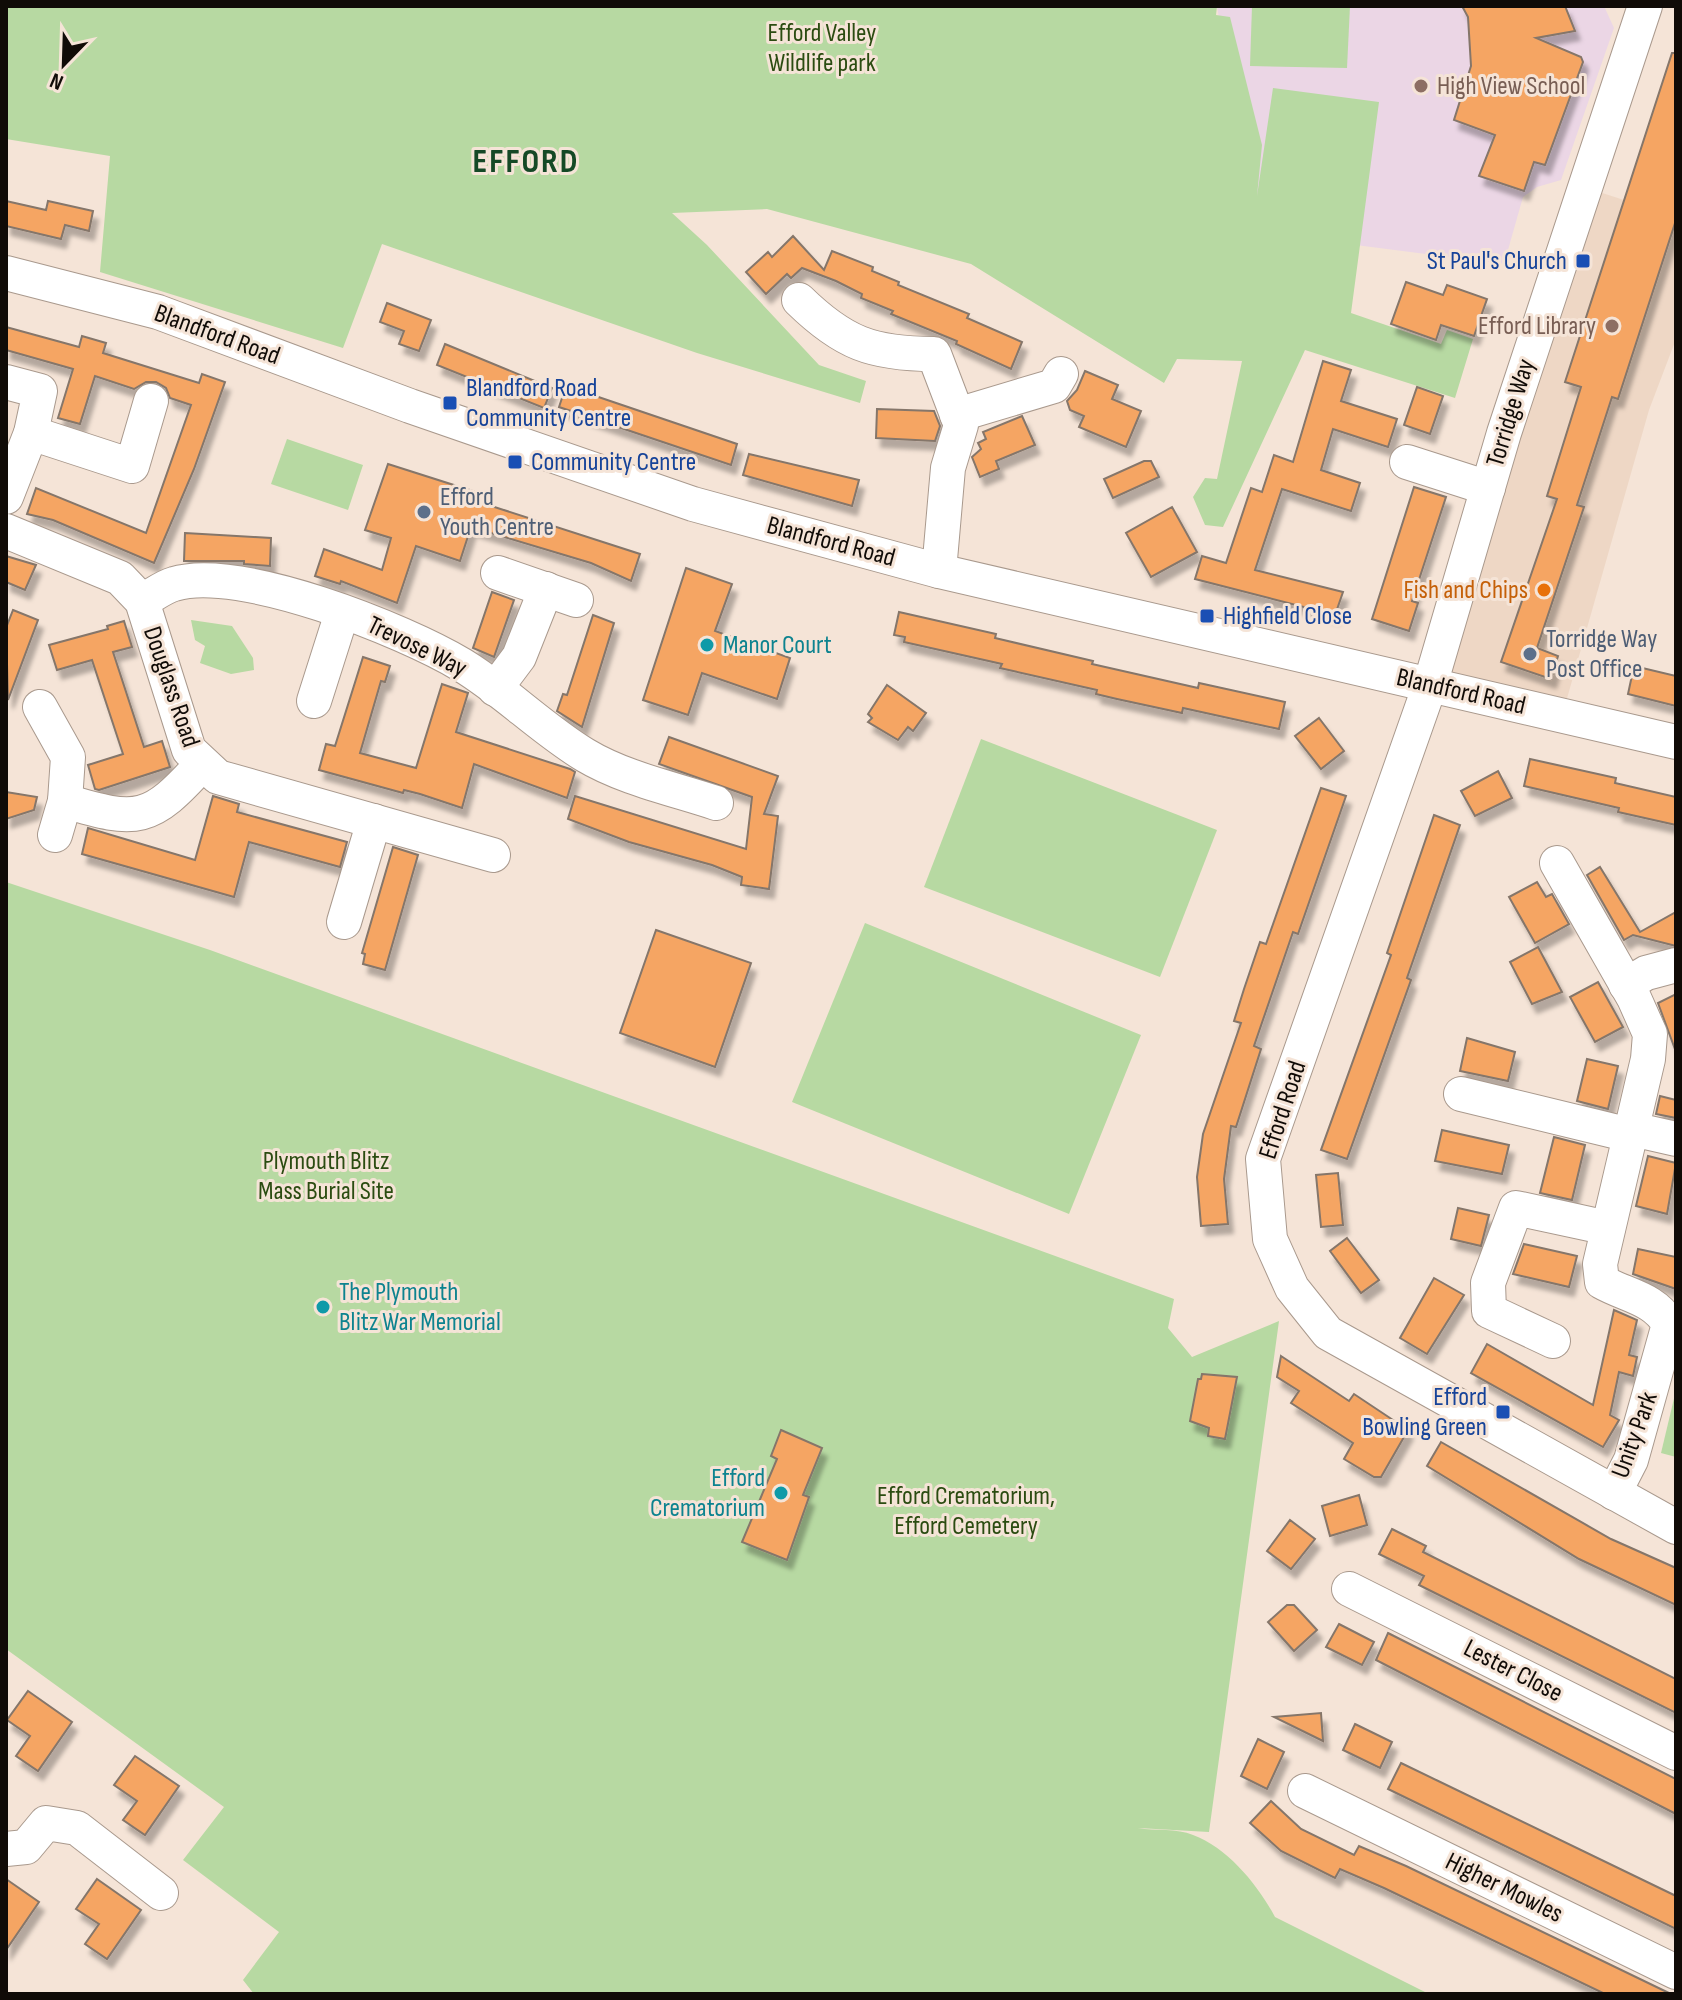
<svg xmlns="http://www.w3.org/2000/svg" width="1682" height="2000" font-family="'Sofia Sans Condensed',sans-serif">
	<style>
		.built { fill: #eed7c5 }
		.education { fill: #ebd6e5 }
		.green { fill: #b7d9a2 }
		.building { fill: #f5a563; stroke: #85766a; stroke-width: 2; filter: url(#shadow) }
		.lines { fill: none; stroke-linecap: round; stroke-linejoin: round }
		.minor-casing { stroke: #a9998d; stroke-width: 36 }
		.minor { stroke: #fff; stroke-width: 34 }
		.education-dot { fill: #8d6e63; stroke: #f5e4d7; stroke-width: 3 }
		.transit-dot { fill: #1a4fb4; stroke: #f5e4d7; stroke-width: 3 }
		.service-dot { fill: #5c6f8a; stroke: #f5e4d7; stroke-width: 3 }
		.food-dot { fill: #e8710a; stroke: #f5e4d7; stroke-width: 3 }
		.culture-dot { fill: #0f9aa8; stroke: #f5e4d7; stroke-width: 3 }
		.labels { text-anchor: middle; dominant-baseline: central; stroke-width: 6; stroke-linejoin: round; paint-order: stroke }
		.park-label { font-size: 26px; fill: #2b4c11; stroke: #f5e4d7 }
		.education-label { font-size: 26px; fill: #785e54; stroke: #f5e4d7; text-anchor: start }
		.transit-label { font-size: 26px; fill: #164399; stroke: #f5e4d7; text-anchor: start }
		.street-label { font-size: 26px; fill: #100b07; stroke: #f5e4d7 }
		.service-label { font-size: 26px; fill: #4e5e75; stroke: #f5e4d7; text-anchor: start }
		.food-label { font-size: 26px; fill: #c56008; stroke: #f5e4d7; text-anchor: end }
		.culture-label { font-size: 26px; fill: #0d838f; stroke: #f5e4d7; text-anchor: start }
		.district-label { font-size: 34px; font-weight: bold; letter-spacing: 2px; fill: #154926; stroke: #f5e4d7 }
	</style>
	<defs>
		<filter id="shadow"><feDropShadow dx="5" dy="9" stdDeviation="2" flood-color="#0004"/></filter>
	</defs>
	<rect width="100%" height="100%" fill="#f5e4d7"/>
	<path class="built" d="M 1587,188 L 1676,217 L 1676,339 L 1649,410 L 1562,716 L 1430,685 Z"/>
	<path class="education" d="M 1217,6 L 1604,6 L 1614,28 L 1561,180 L 1537,187 L 1523,197 L 1504,264 L 1254,232 Z"/>
	<g class="green">
		<path d="M 6,6 L 1217,6 L 1216,15 L 1230,17 L 1262,145 L 1257,196 L 1273,88 L 1379,102 L 1351,313 L 1441,344 L 1447,330 L 1473,339 L 1455,398 L 1305,350 L 1223,527 L 1205,525 L 1193,497 L 1205,478 L 1217,479 L 1242,361 L 1177,359 L 1164,383 L 971,264 L 767,209 L 672,213 L 707,245 L 819,365 L 866,381 L 860,403 L 697,353 L 382,244 L 343,348 L 100,272 L 110,156 L 6,139 Z"/>
		<path d="M 1252,6 L 1350,6 L 1347,68 L 1250,66 Z"/>
		<path d="M 287,439 L 363,465 L 348,510 L 271,484 Z"/>
		<path d="M 191,620 L 232,626 L 253,658 L 254,670 L 231,674 L 200,663 L 205,646 L 195,640 Z"/>
		<path d="M 981,739 L 1217,830 L 1160,977 L 924,887 Z"/>
		<path d="M 6,882 L 210,950 L 1174,1299 L 1168,1328 L 1192,1357 L 1279,1321 L 1209,1832 L 1138,1828 C 1155,1831 1177,1828 1193,1835 C 1228,1848 1258,1885 1275,1917 L 1429,1994 L 254,1994 L 243,1980 L 279,1932 L 183,1860 L 224,1807 L 6,1649 Z"/>
		<path d="M 865,923 L 1141,1035 L 1069,1214 L 792,1102 Z"/>
		<path d="M 1676,1390 L 1676,1457 L 1661,1453 Z"/>
	</g>
	<g class="building">
		<path d="M 1462,6 L 1565,6 L 1575,31 L 1536,38 L 1581,57 L 1583,62 L 1545,165 L 1534,162 L 1524,191 L 1479,176 L 1495,135 L 1454,120 L 1471,66 L 1468,17 Z"/>
		<path d="M 1672,53 L 1676,53 L 1676,220 L 1618,399 L 1612,397 L 1577,505 L 1584,507 L 1537,648 L 1558,656 L 1551,679 L 1501,662 L 1557,499 L 1547,496 L 1581,387 L 1565,382 Z"/>
		<path d="M 6,201 L 46,210 L 48,201 L 93,211 L 89,231 L 65,225 L 61,239 L 6,226 Z"/>
		<path d="M 793,236 L 824,270 L 832,251 L 873,267 L 872,271 L 899,282 L 898,285 L 969,314 L 967,318 L 1022,342 L 1011,369 L 956,344 L 957,341 L 891,314 L 893,311 L 861,298 L 862,294 L 836,281 L 802,268 L 791,278 L 787,274 L 766,294 L 746,272 L 768,252 L 772,257 Z"/>
		<path d="M 1406,282 L 1443,295 L 1447,285 L 1487,299 L 1474,336 L 1441,325 L 1436,340 L 1391,324 Z"/>
		<path d="M 387,303 L 431,320 L 419,351 L 399,344 L 404,331 L 380,322 Z"/>
		<path d="M 6,327 L 79,347 L 82,336 L 106,343 L 103,353 L 199,383 L 202,374 L 225,382 L 194,469 L 154,563 L 53,520 L 27,514 L 36,488 L 146,533 L 191,405 L 170,398 L 166,388 L 156,382 L 146,382 L 134,389 L 95,376 L 80,424 L 58,418 L 73,369 L 6,350 Z"/>
		<path d="M 445,344 L 552,388 L 544,408 L 437,365 Z"/>
		<path d="M 1323,361 L 1351,370 L 1341,401 L 1397,419 L 1388,447 L 1333,429 L 1321,470 L 1360,483 L 1351,511 L 1282,489 L 1255,570 L 1343,592 L 1335,615 L 1195,579 L 1202,556 L 1226,563 L 1251,488 L 1262,492 L 1274,455 L 1293,462 Z"/>
		<path d="M 1085,371 L 1118,385 L 1112,399 L 1141,411 L 1126,447 L 1079,427 L 1084,416 L 1070,410 L 1067,401 L 1077,390 Z"/>
		<path d="M 566,386 L 737,444 L 731,465 L 559,407 Z"/>
		<path d="M 1417,387 L 1443,396 L 1430,434 L 1404,425 Z"/>
		<path d="M 877,409 L 934,411 L 940,426 L 935,441 L 876,438 Z"/>
		<path d="M 1022,416 L 1035,445 L 996,461 L 999,469 L 980,477 L 972,457 L 981,449 L 978,443 L 986,439 L 983,432 Z"/>
		<path d="M 749,454 L 859,480 L 852,506 L 743,475 Z"/>
		<path d="M 1144,461 L 1151,461 L 1159,477 L 1113,498 L 1104,479 Z"/>
		<path d="M 388,464 L 482,494 L 479,502 L 640,554 L 631,581 L 591,563 L 471,527 L 460,561 L 416,546 L 397,603 L 341,581 L 340,584 L 315,576 L 324,549 L 382,570 L 391,538 L 365,530 Z"/>
		<path d="M 1414,487 L 1446,497 L 1412,601 L 1418,603 L 1409,631 L 1372,619 Z"/>
		<path d="M 1172,507 L 1197,552 L 1151,577 L 1126,533 Z"/>
		<path d="M 185,533 L 271,538 L 270,566 L 244,564 L 244,561 L 184,561 Z"/>
		<path d="M 6,556 L 36,565 L 25,590 L 6,582 Z"/>
		<path d="M 686,568 L 732,584 L 715,631 L 790,658 L 777,699 L 702,673 L 688,715 L 643,700 Z"/>
		<path d="M 492,592 L 514,600 L 494,657 L 473,648 Z"/>
		<path d="M 13,610 L 38,620 L 8,700 L 6,628 Z"/>
		<path d="M 899,612 L 996,634 L 995,638 L 1093,661 L 1092,664 L 1198,688 L 1199,683 L 1285,702 L 1279,729 L 1183,708 L 1182,713 L 1117,699 L 1096,694 L 1097,690 L 1000,668 L 1002,664 L 904,642 L 905,637 L 894,635 Z"/>
		<path d="M 593,615 L 614,623 L 582,727 L 557,711 L 563,694 L 567,695 Z"/>
		<path d="M 124,621 L 132,647 L 113,652 L 144,747 L 162,741 L 170,767 L 99,790 L 95,789 L 88,765 L 123,754 L 92,660 L 57,670 L 49,645 L 108,629 L 107,626 Z"/>
		<path d="M 363,657 L 390,666 L 385,682 L 381,681 L 360,753 L 416,768 L 442,684 L 468,693 L 456,732 L 570,769 L 575,772 L 567,798 L 474,764 L 462,808 L 420,794 L 404,790 L 403,793 L 319,770 L 326,744 L 335,746 Z"/>
		<path d="M 1634,666 L 1676,676 L 1676,706 L 1628,694 Z"/>
		<path d="M 887,685 L 926,713 L 913,731 L 908,727 L 898,740 L 868,722 L 872,718 L 868,714 Z"/>
		<path d="M 1319,718 L 1344,751 L 1321,769 L 1295,736 Z"/>
		<path d="M 669,737 L 778,776 L 764,814 L 778,816 L 769,889 L 741,885 L 742,877 L 712,865 L 629,842 L 568,819 L 575,796 L 746,849 L 752,797 L 659,764 Z"/>
		<path d="M 1530,759 L 1616,778 L 1615,783 L 1676,797 L 1676,825 L 1618,812 L 1619,808 L 1524,786 Z"/>
		<path d="M 1498,771 L 1512,798 L 1475,816 L 1461,791 Z"/>
		<path d="M 1321,788 L 1346,796 L 1298,934 L 1293,932 L 1254,1046 L 1261,1049 L 1236,1127 L 1231,1126 L 1224,1179 L 1228,1224 L 1201,1226 L 1197,1177 L 1203,1134 L 1241,1023 L 1234,1021 L 1244,989 L 1260,942 L 1266,944 Z"/>
		<path d="M 6,792 L 37,797 L 34,810 L 6,819 Z"/>
		<path d="M 213,796 L 239,804 L 237,812 L 347,842 L 340,867 L 249,842 L 234,897 L 82,854 L 88,828 L 195,860 Z"/>
		<path d="M 1434,815 L 1460,825 L 1407,978 L 1411,980 L 1347,1159 L 1321,1150 L 1391,955 L 1387,953 Z"/>
		<path d="M 393,847 L 418,855 L 385,970 L 363,964 L 365,954 L 362,953 Z"/>
		<path d="M 1600,867 L 1640,932 L 1676,912 L 1676,946 L 1633,935 L 1624,940 L 1587,875 Z"/>
		<path d="M 1537,882 L 1546,897 L 1552,894 L 1569,924 L 1535,943 L 1509,897 Z"/>
		<path d="M 656,930 L 751,963 L 715,1067 L 620,1033 Z"/>
		<path d="M 1538,947 L 1562,992 L 1532,1004 L 1510,962 Z"/>
		<path d="M 1598,982 L 1623,1027 L 1595,1042 L 1570,997 Z"/>
		<path d="M 1676,994 L 1676,1052 L 1658,1003 Z"/>
		<path d="M 1467,1038 L 1515,1052 L 1508,1081 L 1460,1071 Z"/>
		<path d="M 1587,1059 L 1618,1066 L 1608,1109 L 1577,1101 Z"/>
		<path d="M 1660,1096 L 1676,1100 L 1676,1118 L 1656,1114 Z"/>
		<path d="M 1442,1130 L 1509,1145 L 1502,1174 L 1435,1161 Z"/>
		<path d="M 1554,1137 L 1585,1145 L 1572,1200 L 1540,1193 Z"/>
		<path d="M 1648,1156 L 1676,1163 L 1667,1214 L 1636,1206 Z"/>
		<path d="M 1338,1173 L 1343,1225 L 1321,1227 L 1316,1175 Z"/>
		<path d="M 1458,1208 L 1489,1215 L 1481,1246 L 1451,1239 Z"/>
		<path d="M 1347,1238 L 1379,1280 L 1361,1293 L 1330,1251 Z"/>
		<path d="M 1524,1244 L 1577,1256 L 1569,1287 L 1513,1274 Z"/>
		<path d="M 1638,1249 L 1676,1257 L 1676,1289 L 1633,1274 Z"/>
		<path d="M 1434,1278 L 1464,1295 L 1427,1354 L 1400,1338 Z"/>
		<path d="M 1614,1310 L 1637,1320 L 1629,1355 L 1637,1357 L 1633,1376 L 1619,1372 L 1610,1415 L 1619,1420 L 1603,1447 L 1471,1373 L 1487,1344 L 1593,1405 Z"/>
		<path d="M 1281,1356 L 1349,1401 L 1354,1394 L 1408,1430 L 1381,1477 L 1374,1477 L 1344,1459 L 1353,1443 L 1291,1403 L 1299,1391 L 1277,1377 Z"/>
		<path d="M 1202,1374 L 1237,1377 L 1225,1439 L 1208,1436 L 1209,1428 L 1190,1421 L 1198,1379 L 1201,1379 Z"/>
		<path d="M 781,1430 L 822,1448 L 803,1495 L 809,1497 L 787,1560 L 742,1542 L 777,1459 L 771,1456 Z"/>
		<path d="M 1441,1442 L 1611,1539 L 1676,1568 L 1676,1605 L 1579,1559 L 1427,1466 Z"/>
		<path d="M 1359,1495 L 1367,1525 L 1330,1536 L 1322,1506 Z"/>
		<path d="M 1290,1520 L 1315,1539 L 1291,1569 L 1267,1551 Z"/>
		<path d="M 1392,1529 L 1426,1546 L 1423,1552 L 1676,1679 L 1676,1713 L 1419,1585 L 1424,1576 L 1379,1554 Z"/>
		<path d="M 1287,1605 L 1294,1605 L 1317,1630 L 1294,1651 L 1268,1622 Z"/>
		<path d="M 1339,1624 L 1374,1642 L 1362,1665 L 1326,1647 Z"/>
		<path d="M 1388,1633 L 1676,1779 L 1676,1814 L 1376,1660 Z"/>
		<path d="M 28,1691 L 72,1722 L 38,1771 L 16,1756 L 30,1736 L 7,1720 Z"/>
		<path d="M 1321,1713 L 1323,1741 L 1274,1717 Z"/>
		<path d="M 1355,1724 L 1392,1742 L 1380,1768 L 1343,1750 Z"/>
		<path d="M 1258,1739 L 1284,1752 L 1267,1789 L 1241,1776 Z"/>
		<path d="M 135,1756 L 179,1786 L 145,1835 L 123,1820 L 137,1801 L 114,1785 Z"/>
		<path d="M 1401,1763 L 1676,1896 L 1676,1929 L 1388,1789 Z"/>
		<path d="M 1271,1801 L 1301,1829 L 1354,1855 L 1359,1846 L 1406,1866 L 1671,1994 L 1605,1994 L 1384,1888 L 1340,1869 L 1335,1878 L 1281,1851 L 1250,1823 Z"/>
		<path d="M 6,1879 L 39,1902 L 6,1950 Z"/>
		<path d="M 97,1879 L 141,1910 L 107,1959 L 85,1944 L 99,1924 L 76,1909 Z"/>
	</g>
	<g class="lines">
		<defs>
			<g id="minor">
				<path d="M 1645,6 L 1504,433 L 1430,685 L 1263,1159 L 1270,1239 L 1292,1288 L 1328,1333 L 1676,1527"/>
				<path d="M 6,273 L 158,312 L 410,406 L 693,504 L 939,571 L 1676,742"/>
				<path d="M 799,300 C 843,343 872,354 934,354 L 961,425 L 948,468 L 939,571"/>
				<path d="M 6,382 L 40,391 L 31,433 L 6,497"/>
				<path d="M 957,415 L 1054,386 L 1061,374"/>
				<path d="M 31,433 L 132,466 L 151,401"/>
				<path d="M 1407,462 L 1488,488"/>
				<path d="M 6,531 L 120,578 L 142,601 L 189,750 L 218,777 L 493,855"/>
				<path d="M 498,573 L 576,600"/>
				<path d="M 142,601 C 152,596 163,587 174,584 C 239,564 404,630 462,665 C 505,691 542,729 585,755 C 623,778 674,789 716,803"/>
				<path d="M 495,689 L 519,657 L 546,589"/>
				<path d="M 314,701 L 342,613"/>
				<path d="M 40,707 L 68,757 L 65,801 L 55,835"/>
				<path d="M 65,801 C 138,823 150,822 202,764"/>
				<path d="M 1557,863 L 1634,998 L 1650,1034 L 1648,1059 L 1600,1264 L 1602,1282 C 1627,1296 1654,1298 1669,1324 L 1631,1460 L 1614,1493"/>
				<path d="M 344,922 L 374,821"/>
				<path d="M 1626,985 L 1646,973 L 1676,965"/>
				<path d="M 1461,1094 L 1630,1135"/>
				<path d="M 1632,1129 L 1676,1139"/>
				<path d="M 1553,1341 L 1489,1311 L 1488,1283 L 1516,1208 L 1608,1228"/>
				<path d="M 1349,1589 L 1676,1753"/>
				<path d="M 1305,1791 L 1676,1972"/>
				<path d="M 6,1849 L 26,1847 L 46,1823 L 77,1828 L 161,1893"/>
			</g>
		</defs>
		<use href="#minor" class="minor-casing"/>
		<use href="#minor" class="minor"/>
	</g>
	<g class="education-dot">
		<circle cx="1421" cy="86" r="8"/>
		<circle cx="1612" cy="326" r="8"/>
	</g>
	<g class="transit-dot">
		<rect x="1575" y="253" width="16" height="16" rx="4"/>
		<rect x="442" y="395" width="16" height="16" rx="4"/>
		<rect x="507" y="454" width="16" height="16" rx="4"/>
		<rect x="1199" y="608" width="16" height="16" rx="4"/>
		<rect x="1495" y="1404" width="16" height="16" rx="4"/>
	</g>
	<g class="service-dot">
		<circle cx="424" cy="512" r="8"/>
		<circle cx="1530" cy="654" r="8"/>
	</g>
	<circle class="food-dot" cx="1544" cy="590" r="8"/>
	<g class="culture-dot">
		<circle cx="707" cy="645" r="8"/>
		<circle cx="323" cy="1307" r="8"/>
		<circle cx="781" cy="1493" r="8"/>
	</g>
	<g class="labels">
		<g class="park-label">
			<text x="822" y="33">Efford Valley<tspan x="822" dy="30">Wildlife park</tspan></text>
			<text x="326" y="1161">Plymouth Blitz<tspan x="326" dy="30">Mass Burial Site</tspan></text>
			<text x="966" y="1496">Efford Crematorium,<tspan x="966" dy="30">Efford Cemetery</tspan></text>
		</g>
		<g class="education-label">
			<text x="1437" y="86">High View School</text>
			<text x="1596" y="326" text-anchor="end">Efford Library</text>
		</g>
		<g class="transit-label">
			<text x="1567" y="261" text-anchor="end">St Paul's Church</text>
			<text x="466" y="388">Blandford Road<tspan x="466" dy="30">Community Centre</tspan></text>
			<text x="531" y="462">Community Centre</text>
			<text x="1223" y="616">Highfield Close</text>
			<text x="1487" y="1397" text-anchor="end">Efford<tspan x="1487" dy="30">Bowling Green</tspan></text>
		</g>
		<g class="street-label">
			<text transform="translate(217 335) rotate(20)">Blandford Road</text>
			<text transform="translate(1511 413) rotate(-73)">Torridge Way</text>
			<text transform="translate(831 542) rotate(15)">Blandford Road</text>
			<text transform="translate(417 647) rotate(26)">Trevose Way</text>
			<text transform="translate(171 687) rotate(71)">Douglass Road</text>
			<text transform="translate(1461 692) rotate(13)">Blandford Road</text>
			<text transform="translate(1283 1110) rotate(-72)">Efford Road</text>
			<text transform="translate(1635 1435) rotate(-70)">Unity Park</text>
			<text transform="translate(1513 1671) rotate(27)">Lester Close</text>
			<text transform="translate(1504 1888) rotate(26)">Higher Mowles</text>
		</g>
		<g class="service-label">
			<text x="440" y="497">Efford<tspan x="440" dy="30">Youth Centre</tspan></text>
			<text x="1546" y="639">Torridge Way<tspan x="1546" dy="30">Post Office</tspan></text>
		</g>
		<g class="food-label">
			<text x="1528" y="590">Fish and Chips</text>
		</g>
		<g class="culture-label">
			<text x="723" y="645">Manor Court</text>
			<text x="339" y="1292">The Plymouth<tspan x="339" dy="30">Blitz War Memorial</tspan></text>
			<text x="765" y="1478" text-anchor="end">Efford<tspan x="765" dy="30">Crematorium</tspan></text>
		</g>
		<g class="district-label">
			<text x="526" y="161">EFFORD</text>
		</g>
	</g>
	<rect width="1682" height="2000" fill="none" stroke="#100b07" stroke-width="16"/>
	<g transform="translate(64 64) rotate(203)" stroke="#f5e4d7" stroke-width="6" paint-order="stroke">
	<path d="M0-6L14 30L0 20L-14 30Z" fill="#100b07"/>
	<text y="-12" font-size="22" font-weight="bold" text-anchor="middle" fill="#100b07">N</text>
	</g>
</svg>
